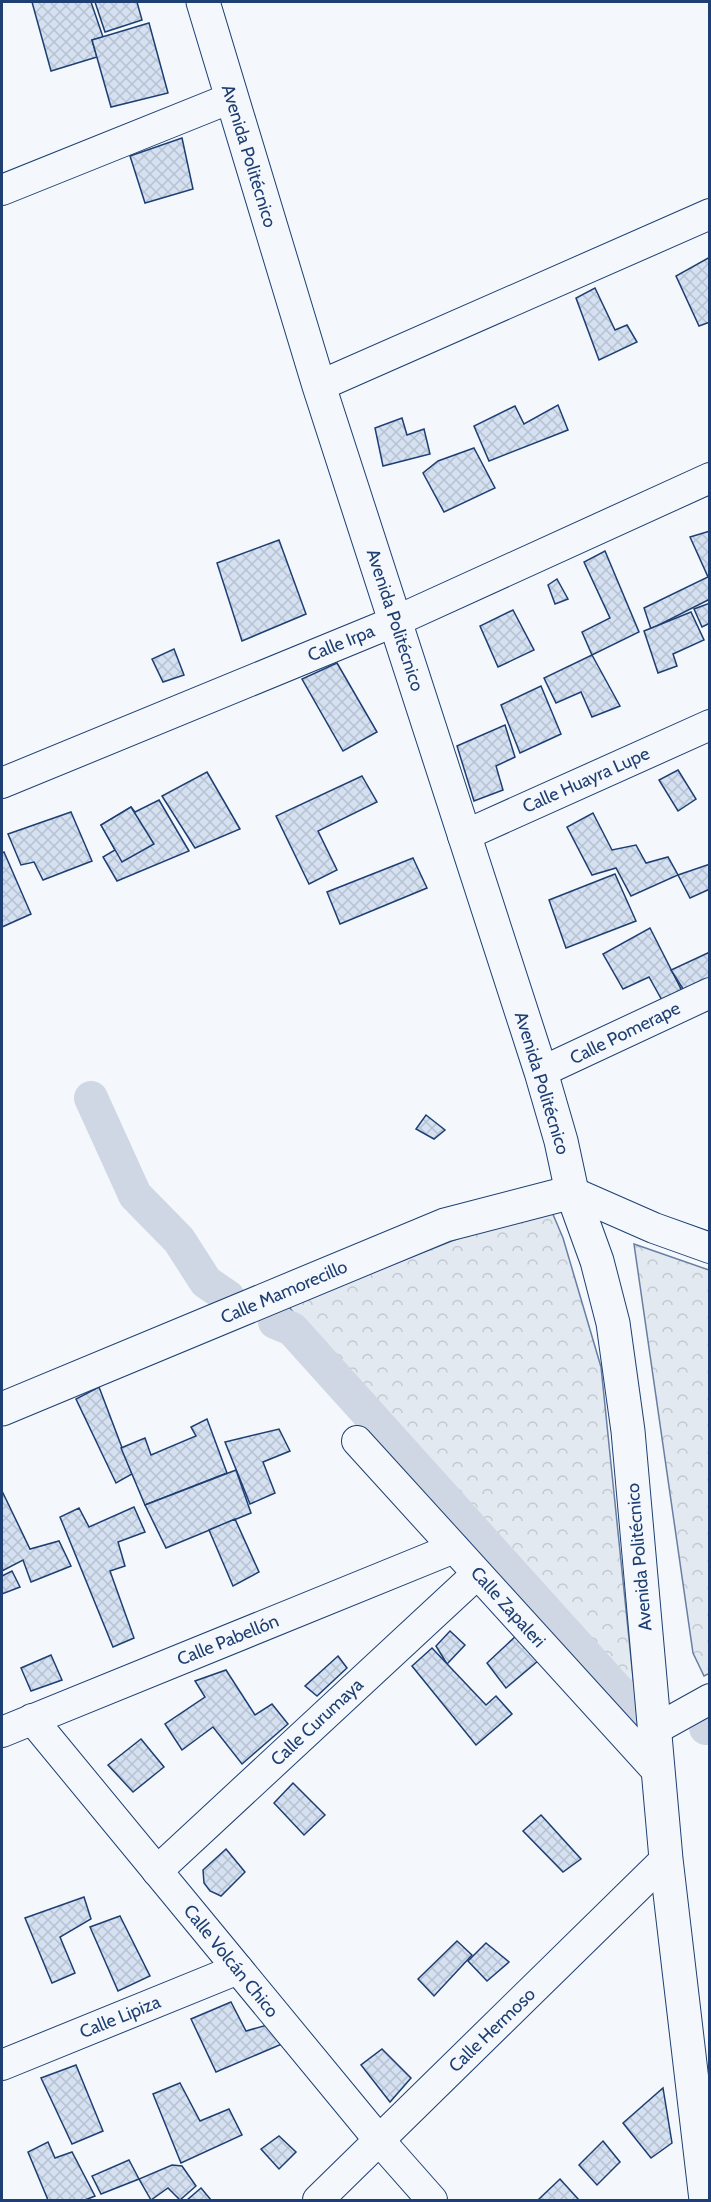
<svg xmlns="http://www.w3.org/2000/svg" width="711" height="2202" font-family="Cabin,sans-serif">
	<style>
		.forest { fill: url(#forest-crowns); stroke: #687fa3; stroke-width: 1.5 }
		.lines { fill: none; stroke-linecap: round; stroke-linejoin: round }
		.canal { stroke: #cfd7e4; stroke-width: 34 }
		.building { fill: url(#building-cross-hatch); stroke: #1d3f73; stroke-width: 1.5 }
		.street-casing { stroke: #1d3f73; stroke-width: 32 }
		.secondary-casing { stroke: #1d3f73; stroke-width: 35 }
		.street { stroke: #f4f7fb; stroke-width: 30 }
		.secondary { stroke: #f4f7fb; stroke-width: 33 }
		.labels { text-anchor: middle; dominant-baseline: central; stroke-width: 4.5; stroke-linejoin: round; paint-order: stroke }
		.street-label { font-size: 18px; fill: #1d3f73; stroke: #f4f7fb }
	</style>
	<defs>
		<pattern id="forest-crowns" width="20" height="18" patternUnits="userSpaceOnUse" patternTransform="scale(1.5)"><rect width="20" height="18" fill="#e3e9f0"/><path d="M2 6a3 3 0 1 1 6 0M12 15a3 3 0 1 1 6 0" fill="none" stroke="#c2c9d1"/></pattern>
		<pattern id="building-cross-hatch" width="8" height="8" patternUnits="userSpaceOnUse" patternTransform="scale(1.5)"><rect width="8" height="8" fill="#d5e0f0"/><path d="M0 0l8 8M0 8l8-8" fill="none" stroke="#b6c1d1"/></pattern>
	</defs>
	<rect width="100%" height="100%" fill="#f4f7fb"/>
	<g class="forest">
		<path d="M 552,1212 L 563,1238 L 601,1367 L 636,1707 L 459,1508 L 288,1306 L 510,1218 Z"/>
		<path d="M 634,1244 L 709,1270 L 710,1673 L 704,1676 L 693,1653 Z"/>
	</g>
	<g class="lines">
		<g class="canal">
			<path d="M 91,1098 L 135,1195 L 179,1240 L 206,1282 L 228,1297"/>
			<path d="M 275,1322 L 292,1329 L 636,1711"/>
			<path d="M 706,1728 L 710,1728"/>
		</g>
	</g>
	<g class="building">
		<path d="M 32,2 L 91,2 L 103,37 L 92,40 L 97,57 L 51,71 Z"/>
		<path d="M 95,2 L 137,2 L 142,20 L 105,32 Z"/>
		<path d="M 149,23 L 168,93 L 111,107 L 92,40 Z"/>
		<path d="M 182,138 L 193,189 L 145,203 L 130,156 Z"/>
		<path d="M 710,257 L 710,322 L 699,326 L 676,276 Z"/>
		<path d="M 595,288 L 615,330 L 627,325 L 637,342 L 599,360 L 576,298 Z"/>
		<path d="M 558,405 L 568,430 L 489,461 L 474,426 L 515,406 L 524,424 Z"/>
		<path d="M 402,418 L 407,435 L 424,429 L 430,454 L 383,466 L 375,428 Z"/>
		<path d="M 474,448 L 495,488 L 444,512 L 423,473 L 438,461 Z"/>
		<path d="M 710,531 L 710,599 L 651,629 L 644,608 L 708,577 L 690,537 Z"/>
		<path d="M 279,540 L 306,614 L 242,641 L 217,563 Z"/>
		<path d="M 605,551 L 639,632 L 592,655 L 582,632 L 610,618 L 584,562 Z"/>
		<path d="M 557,579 L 568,599 L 555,604 L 548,585 Z"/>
		<path d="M 710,603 L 710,623 L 702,627 L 694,609 Z"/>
		<path d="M 513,610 L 534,650 L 498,667 L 480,626 Z"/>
		<path d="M 691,612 L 704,640 L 673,654 L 677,666 L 658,673 L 644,631 Z"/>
		<path d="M 174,649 L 184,675 L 163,682 L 152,659 Z"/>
		<path d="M 592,655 L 620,706 L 592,717 L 581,692 L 556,703 L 544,678 Z"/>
		<path d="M 337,663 L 377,732 L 343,751 L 302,679 Z"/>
		<path d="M 541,686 L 561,734 L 520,753 L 501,705 Z"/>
		<path d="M 505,725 L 515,757 L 496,766 L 503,790 L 474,801 L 457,746 Z"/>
		<path d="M 678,770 L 696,799 L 678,811 L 659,780 Z"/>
		<path d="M 207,772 L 240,829 L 195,848 L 162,796 Z"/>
		<path d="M 362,776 L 377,802 L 318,831 L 337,870 L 309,884 L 276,816 Z"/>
		<path d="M 159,800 L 189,851 L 117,881 L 103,857 L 115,850 L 101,825 L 131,807 L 135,812 Z"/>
		<path d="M 131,807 L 154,844 L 122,862 L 101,825 Z"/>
		<path d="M 71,812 L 92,861 L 43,880 L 34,862 L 21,865 L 8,834 Z"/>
		<path d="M 593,813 L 612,850 L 636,845 L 646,863 L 668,857 L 678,875 L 631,896 L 616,868 L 592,875 L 567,827 Z"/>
		<path d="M 4,852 L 31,914 L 2,927 L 2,853 Z"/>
		<path d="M 413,858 L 427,888 L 340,924 L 327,892 Z"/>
		<path d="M 710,864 L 710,889 L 690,898 L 678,875 Z"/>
		<path d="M 615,874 L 636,921 L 566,948 L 549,900 Z"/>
		<path d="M 650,928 L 682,991 L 663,1002 L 649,977 L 623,989 L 603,954 Z"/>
		<path d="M 710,952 L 710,980 L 685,992 L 671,970 Z"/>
		<path d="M 426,1115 L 445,1130 L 434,1139 L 416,1129 Z"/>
		<path d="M 99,1387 L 132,1474 L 116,1483 L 76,1399 Z"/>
		<path d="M 207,1419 L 227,1473 L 145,1505 L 121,1448 L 145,1438 L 151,1455 L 196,1436 L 191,1427 Z"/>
		<path d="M 279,1429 L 290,1451 L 263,1462 L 275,1493 L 250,1504 L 225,1442 Z"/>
		<path d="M 236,1470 L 251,1513 L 166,1548 L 145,1505 Z"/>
		<path d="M 2,1491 L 30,1549 L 59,1541 L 71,1566 L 31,1582 L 23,1560 L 2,1571 Z"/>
		<path d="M 134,1507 L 145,1532 L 118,1542 L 125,1566 L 110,1571 L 134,1638 L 113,1647 L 60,1517 L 79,1508 L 89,1527 Z"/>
		<path d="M 235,1519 L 259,1572 L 233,1586 L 209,1530 Z"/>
		<path d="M 12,1571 L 20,1587 L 2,1594 L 2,1576 Z"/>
		<path d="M 450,1631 L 465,1645 L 447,1664 L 436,1646 Z"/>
		<path d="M 517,1635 L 538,1661 L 506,1688 L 487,1663 Z"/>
		<path d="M 432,1648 L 486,1705 L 496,1696 L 512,1714 L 476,1745 L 412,1666 Z"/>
		<path d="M 51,1655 L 62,1680 L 31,1691 L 21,1668 Z"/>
		<path d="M 338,1656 L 347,1668 L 317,1696 L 305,1686 Z"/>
		<path d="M 226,1670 L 255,1715 L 272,1704 L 288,1724 L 242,1764 L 213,1727 L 182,1750 L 165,1724 L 205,1697 L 195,1681 Z"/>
		<path d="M 141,1739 L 164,1767 L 133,1792 L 108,1765 Z"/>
		<path d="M 293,1783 L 325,1815 L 304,1835 L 274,1803 Z"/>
		<path d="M 541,1815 L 581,1859 L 563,1872 L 523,1831 Z"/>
		<path d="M 226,1849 L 245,1872 L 221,1896 L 210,1891 L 204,1883 L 203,1870 Z"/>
		<path d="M 84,1897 L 91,1919 L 60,1937 L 75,1973 L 52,1983 L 25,1918 Z"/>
		<path d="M 120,1916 L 150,1976 L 118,1991 L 90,1927 Z"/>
		<path d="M 457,1941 L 472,1955 L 434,1996 L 418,1979 Z"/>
		<path d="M 486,1943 L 509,1962 L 487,1981 L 468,1961 Z"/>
		<path d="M 231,2002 L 246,2031 L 267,2025 L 282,2044 L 216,2072 L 191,2019 Z"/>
		<path d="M 382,2049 L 411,2078 L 390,2102 L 361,2065 Z"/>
		<path d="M 76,2065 L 103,2131 L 72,2144 L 41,2078 Z"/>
		<path d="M 180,2083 L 200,2121 L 229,2109 L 242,2135 L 181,2163 L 153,2094 Z"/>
		<path d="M 663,2088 L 672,2143 L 651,2158 L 623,2123 Z"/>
		<path d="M 279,2136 L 296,2152 L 279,2169 L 261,2149 Z"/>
		<path d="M 603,2141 L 620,2162 L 597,2185 L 579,2165 Z"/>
		<path d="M 48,2142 L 55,2158 L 72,2152 L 95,2196 L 85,2200 L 48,2200 L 28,2152 Z"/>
		<path d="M 129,2160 L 139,2179 L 101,2194 L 92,2176 Z"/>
		<path d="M 172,2165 L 182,2166 L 196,2186 L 180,2200 L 168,2188 L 151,2200 L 139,2179 Z"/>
		<path d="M 560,2179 L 579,2200 L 538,2200 Z"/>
		<path d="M 201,2188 L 211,2200 L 187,2200 Z"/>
	</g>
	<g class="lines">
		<defs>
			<g id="street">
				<path d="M 2,190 L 231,98"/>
				<path d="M 319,386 L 710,214"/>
				<path d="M 2,783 L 396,621 L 710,478"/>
				<path d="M 463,836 L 710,725"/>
				<path d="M 541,1072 L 710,993"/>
				<path d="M 572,1192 L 654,1228 L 710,1248"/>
				<path d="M 357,1441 L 659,1773"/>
				<path d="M 32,1719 L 379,2140 L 432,2200"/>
				<path d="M 656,1729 L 710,1699"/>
				<path d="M 2,1732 L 454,1548"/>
				<path d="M 157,1871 L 477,1574"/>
				<path d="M 2,2065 L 238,1969"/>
				<path d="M 318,2200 L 666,1859"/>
			</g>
			<g id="secondary">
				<path d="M 203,2 L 319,386 L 541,1072 L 561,1141 L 572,1192 L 597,1261 L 613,1323 L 628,1431 L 666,1859 L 706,2200"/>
				<path d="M 2,1409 L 445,1225 L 572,1192"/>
			</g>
		</defs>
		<use href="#street" class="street-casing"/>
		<use href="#secondary" class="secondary-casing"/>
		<use href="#street" class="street"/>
		<use href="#secondary" class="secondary"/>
	</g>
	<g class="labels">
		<g class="street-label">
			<text transform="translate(249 156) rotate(73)">Avenida Politécnico</text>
			<text transform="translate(395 620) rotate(72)">Avenida Politécnico</text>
			<text transform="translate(341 643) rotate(-22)">Calle Irpa</text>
			<text transform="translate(586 780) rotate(-24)">Calle Huayra Lupe</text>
			<text transform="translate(625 1033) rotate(-26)">Calle Pomerape</text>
			<text transform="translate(542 1083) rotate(73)">Avenida Politécnico</text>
			<text transform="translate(284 1292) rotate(-23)">Calle Mamorecillo</text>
			<text transform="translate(639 1557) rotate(-95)">Avenida Politécnico</text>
			<text transform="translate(508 1607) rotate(48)">Calle Zapaleri</text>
			<text transform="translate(228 1640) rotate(-22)">Calle Pabellón</text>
			<text transform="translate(317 1722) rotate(-43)">Calle Curumaya</text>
			<text transform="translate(231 1961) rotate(51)">Calle Volcán Chico</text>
			<text transform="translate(120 2017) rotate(-22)">Calle Lipiza</text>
			<text transform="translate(492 2030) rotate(-44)">Calle Hermoso</text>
		</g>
	</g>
	<rect width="711" height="2202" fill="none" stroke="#1d3f73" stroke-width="6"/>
</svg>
